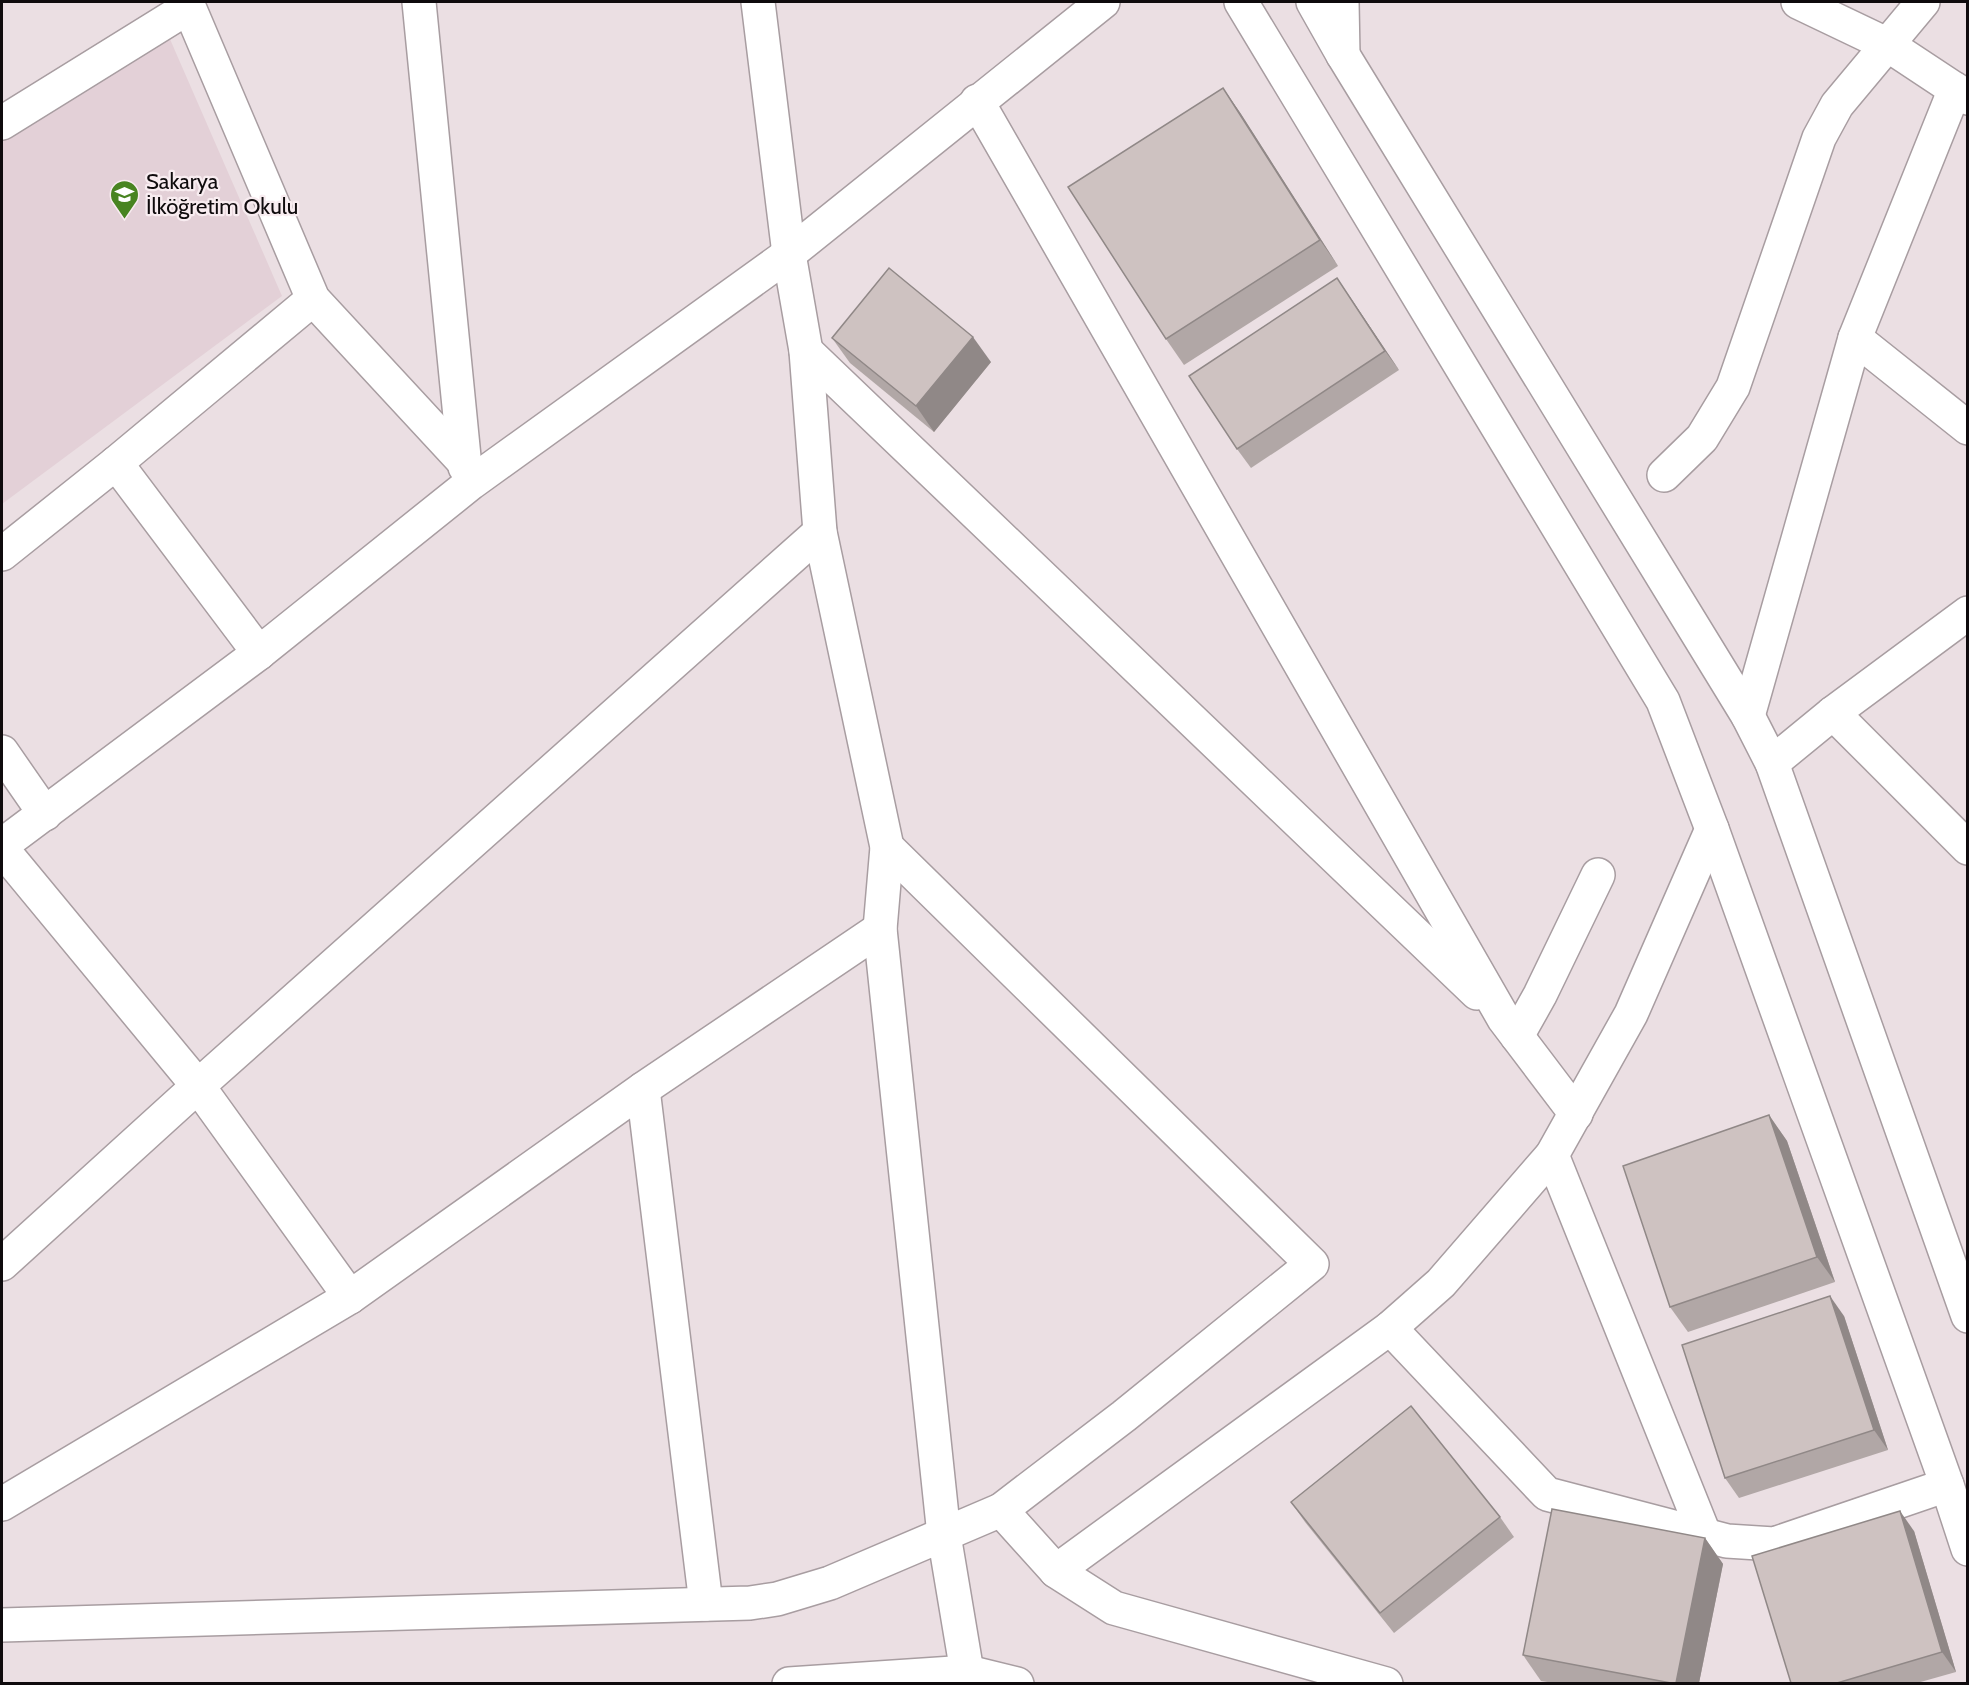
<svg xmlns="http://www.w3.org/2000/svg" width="1969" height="1685" font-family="Cabin,sans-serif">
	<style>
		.built { fill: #e3d0d7 }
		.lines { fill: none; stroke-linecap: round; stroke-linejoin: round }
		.minor-casing { stroke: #a89da1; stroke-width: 36 }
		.major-casing { stroke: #a89da1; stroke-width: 36 }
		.minor { stroke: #fff; stroke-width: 33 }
		.major { stroke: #fff; stroke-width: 33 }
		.wall { fill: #b1a7a6 }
		.shaded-wall { fill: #908887 }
		.building { fill: #cec2c1; stroke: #908887; stroke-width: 1.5 }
		.labels { text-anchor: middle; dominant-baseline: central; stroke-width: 4.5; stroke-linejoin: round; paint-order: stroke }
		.poi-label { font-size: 22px; fill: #0f0b0d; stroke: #f8ecf0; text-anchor: start }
	</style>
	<rect width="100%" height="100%" fill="#ebdfe3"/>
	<path class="built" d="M 166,30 L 282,296 L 2,504 L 2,142 Z"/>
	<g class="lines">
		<defs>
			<g id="minor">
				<path d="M 419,2 L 465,467"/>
				<path d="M 758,2 L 789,254 L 806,351 L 820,532 L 887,847 L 880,929 L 944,1535 L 969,1684"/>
				<path d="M 1342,2 L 1343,55"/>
				<path d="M 1798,2 L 1888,45 L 1968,98"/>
				<path d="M 977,101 L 1504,1019 L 1576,1114"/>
				<path d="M 2,123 L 189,7 L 313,299 L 464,462"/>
				<path d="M 1855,338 L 1968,428"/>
				<path d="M 806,351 L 1477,993"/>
				<path d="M 116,463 L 259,653"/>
				<path d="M 1664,475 L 1702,438 L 1733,387 L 1819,138 L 1837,105 L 1923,2"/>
				<path d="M 2,554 L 116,463 L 313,299"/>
				<path d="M 1833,713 L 1968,848"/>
				<path d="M 1748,716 L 1855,338 L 1955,89"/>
				<path d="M 2,752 L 45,814"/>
				<path d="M 1772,763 L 1833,713 L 1968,613"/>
				<path d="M 2,845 L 259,653 L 471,483 L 789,254 L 1103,2"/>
				<path d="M 2,849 L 198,1086 L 350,1297"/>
				<path d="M 1517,1036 L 1540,995 L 1598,875"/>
				<path d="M 643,1089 L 706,1604"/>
				<path d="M 1552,1155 L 1705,1536"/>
				<path d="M 2,1264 L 198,1086 L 820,532"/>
				<path d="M 1390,1328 L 1547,1494 L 1727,1541 L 1774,1544 L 1947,1485"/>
				<path d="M 2,1504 L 350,1297 L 643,1089 L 880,929"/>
				<path d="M 1001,1510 L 1056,1571 L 1114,1608 L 1386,1684"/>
				<path d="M 1056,1571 L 1390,1328 L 1441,1283 L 1552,1155 L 1631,1014 L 1712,829"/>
				<path d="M 2,1625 L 750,1603 L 777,1599 L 830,1583 L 1001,1510 L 1124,1416 L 1312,1264 L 887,847"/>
				<path d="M 789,1684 L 968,1672 L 1017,1684"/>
			</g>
			<g id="major">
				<path d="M 1241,2 L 1663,701 L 1712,829 L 1947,1485 L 1968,1549"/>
				<path d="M 1313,2 L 1343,55 L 1748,716 L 1772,763 L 1968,1316"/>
			</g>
		</defs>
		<use href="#minor" class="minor-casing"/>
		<use href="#major" class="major-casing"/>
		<use href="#minor" class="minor"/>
		<use href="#major" class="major"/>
	</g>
	<g class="wall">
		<path d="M 1223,88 L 1241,114 L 1338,266 L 1184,365 L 1166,339 Z"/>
		<path d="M 1350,297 L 1399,370 L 1251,468 L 1237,449 Z"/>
		<path d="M 832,338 L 991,362 L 934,432 L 850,363 Z"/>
		<path d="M 1769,1115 L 1787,1141 L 1835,1282 L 1688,1332 L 1670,1307 Z"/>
		<path d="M 1844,1316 L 1888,1450 L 1739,1498 L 1725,1478 Z"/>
		<path d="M 1291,1502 L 1500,1517 L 1514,1537 L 1394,1633 L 1305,1522 Z"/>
		<path d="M 1914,1531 L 1956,1672 L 1917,1683 L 1791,1683 Z"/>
		<path d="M 1705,1538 L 1723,1564 L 1699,1683 L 1554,1683 L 1541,1681 L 1523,1655 Z"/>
	</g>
	<g class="shaded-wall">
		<path d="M 1223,88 L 1241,114 L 1338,266 L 1320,240 Z"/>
		<path d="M 1337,278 L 1350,297 L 1399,370 L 1385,351 Z"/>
		<path d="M 973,337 L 991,362 L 934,432 L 916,406 Z"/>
		<path d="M 1769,1115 L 1787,1141 L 1835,1282 L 1817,1257 Z"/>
		<path d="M 1830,1296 L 1844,1316 L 1888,1450 L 1874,1430 Z"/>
		<path d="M 1900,1511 L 1914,1531 L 1956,1672 L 1942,1652 Z"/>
		<path d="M 1705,1538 L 1723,1564 L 1699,1683 L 1676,1683 Z"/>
	</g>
	<g class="building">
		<path d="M 1223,88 L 1320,240 L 1166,339 L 1068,187 Z"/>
		<path d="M 889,268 L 973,337 L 916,406 L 832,338 Z"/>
		<path d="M 1337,278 L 1385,351 L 1237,449 L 1189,376 Z"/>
		<path d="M 1769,1115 L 1817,1257 L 1670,1307 L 1623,1166 Z"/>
		<path d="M 1830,1296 L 1874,1430 L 1725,1478 L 1682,1345 Z"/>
		<path d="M 1411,1406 L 1500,1517 L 1380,1613 L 1291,1502 Z"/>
		<path d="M 1552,1509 L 1705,1538 L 1676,1683 L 1671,1683 L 1523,1655 Z"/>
		<path d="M 1900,1511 L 1942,1652 L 1837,1683 L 1791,1683 L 1752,1556 Z"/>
	</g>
	<defs>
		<symbol id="school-pin" viewBox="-11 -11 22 30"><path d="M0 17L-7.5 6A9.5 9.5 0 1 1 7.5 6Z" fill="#488421" stroke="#f8ecf0"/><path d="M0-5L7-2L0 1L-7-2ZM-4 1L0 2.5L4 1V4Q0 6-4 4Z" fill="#fff"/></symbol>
	</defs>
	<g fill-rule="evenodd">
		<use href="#school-pin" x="108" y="178" width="33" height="45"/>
	</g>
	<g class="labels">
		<g class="poi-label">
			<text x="146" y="181">Sakarya<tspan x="146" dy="25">İlköğretim Okulu</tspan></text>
		</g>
	</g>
	<rect width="1969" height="1685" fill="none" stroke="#0f0b0d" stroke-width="6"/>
</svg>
